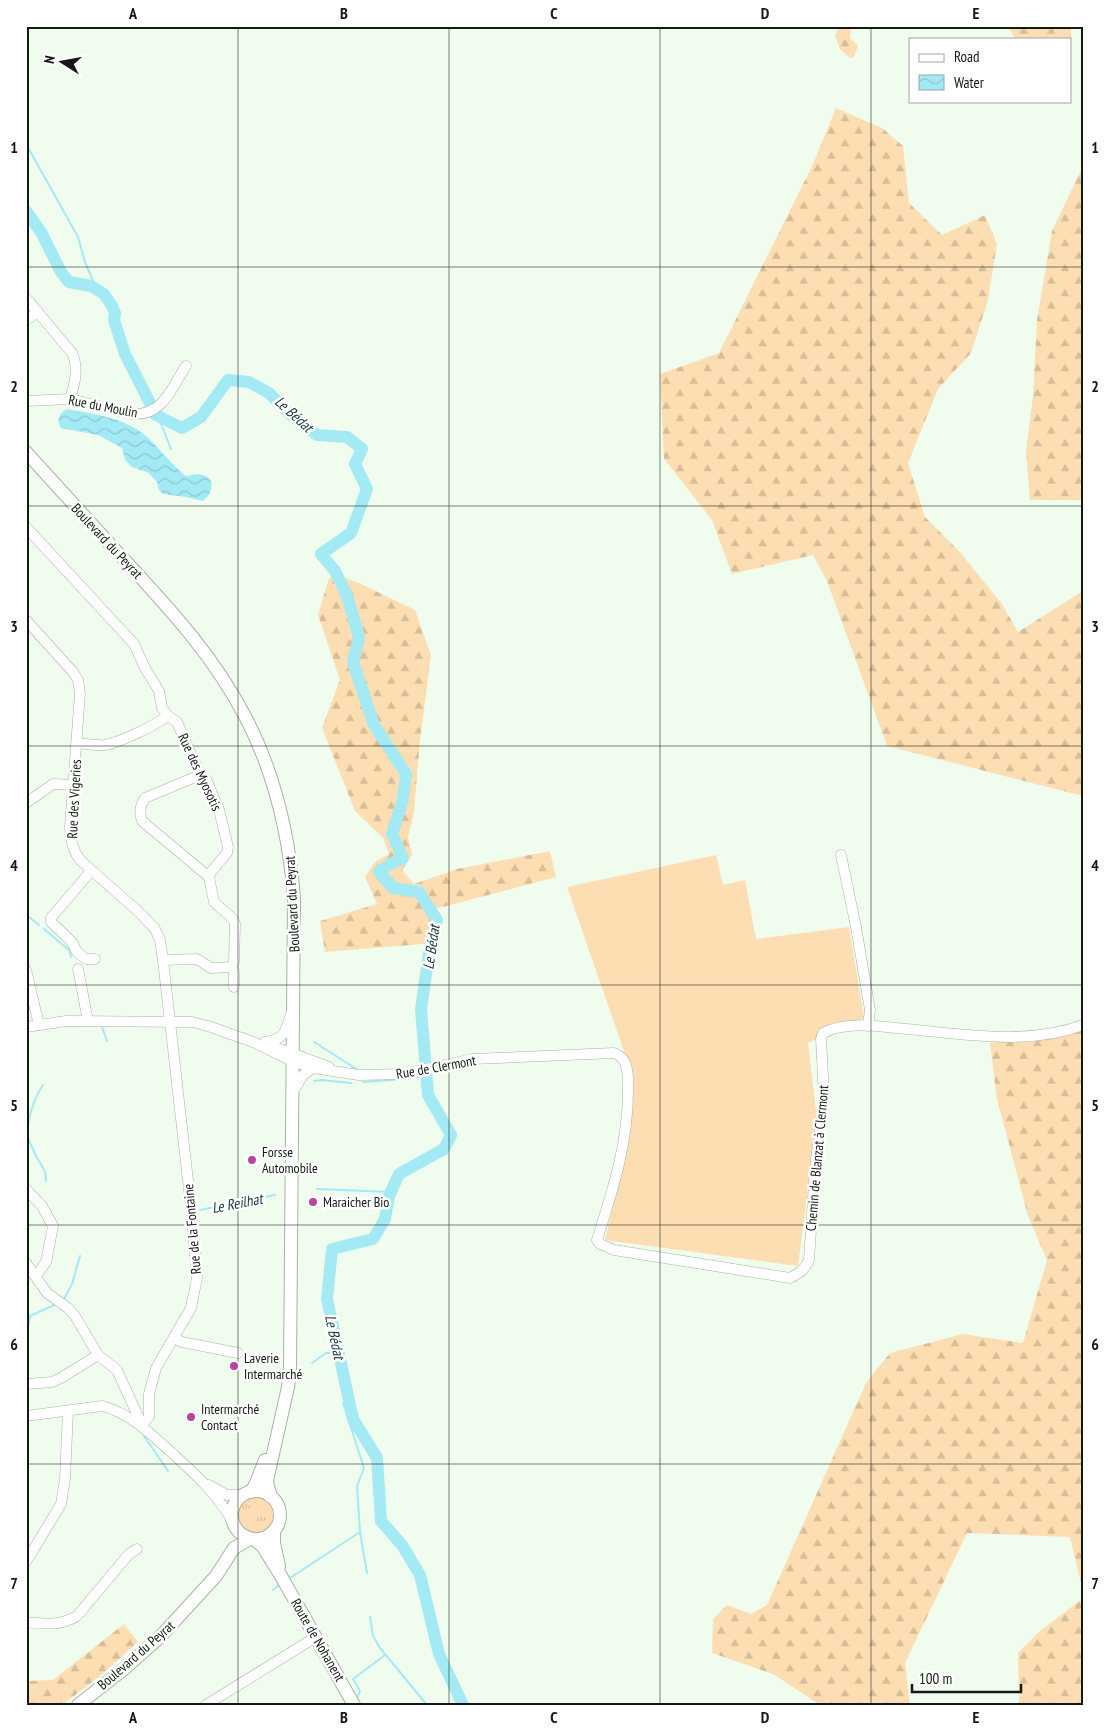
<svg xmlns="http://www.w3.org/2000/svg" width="1109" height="1731" font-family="'PT Sans Narrow',sans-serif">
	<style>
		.grass { fill: url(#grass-tufts) }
		.forest { fill: url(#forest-firs) }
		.pitch { fill: #fddeb2 }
		.water { fill: url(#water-waves) }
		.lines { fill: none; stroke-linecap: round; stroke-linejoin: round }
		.stream { stroke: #a3eaf4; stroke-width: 2 }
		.river { stroke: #a3eaf4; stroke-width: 12 }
		.minor-casing { stroke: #a7b3a5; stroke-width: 11 }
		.major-casing { stroke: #a7b3a5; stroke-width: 14 }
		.minor { stroke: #fff; stroke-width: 10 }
		.major { stroke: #fff; stroke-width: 12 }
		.grid { fill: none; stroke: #141914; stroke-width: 1; stroke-opacity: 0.55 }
		.poi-dot { fill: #b8459e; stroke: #fff; stroke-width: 2 }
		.labels { text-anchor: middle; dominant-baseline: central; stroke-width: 5; stroke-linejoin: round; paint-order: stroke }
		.street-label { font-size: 14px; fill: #141914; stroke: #fff }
		.poi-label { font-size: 14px; fill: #141914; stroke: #fff; text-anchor: start }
		.water-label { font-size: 15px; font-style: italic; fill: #16393d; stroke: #fff }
		.neatline { fill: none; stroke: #141914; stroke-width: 2 }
		.grid-label { font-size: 16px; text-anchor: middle; font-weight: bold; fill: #141914 }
	</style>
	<defs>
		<pattern id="grass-tufts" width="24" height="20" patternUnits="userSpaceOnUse" patternTransform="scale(1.25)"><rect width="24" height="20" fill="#fddeb2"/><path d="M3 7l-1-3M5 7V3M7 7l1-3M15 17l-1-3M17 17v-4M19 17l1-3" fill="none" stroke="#d8be98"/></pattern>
		<pattern id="forest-firs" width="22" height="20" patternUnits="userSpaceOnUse" patternTransform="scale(1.25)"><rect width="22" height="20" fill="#fddeb2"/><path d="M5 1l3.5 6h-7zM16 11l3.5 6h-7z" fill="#d8be98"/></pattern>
		<pattern id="water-waves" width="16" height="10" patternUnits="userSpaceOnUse" patternTransform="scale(1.25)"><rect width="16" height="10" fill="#a3eaf4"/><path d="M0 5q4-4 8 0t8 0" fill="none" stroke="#8bc8d0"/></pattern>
	</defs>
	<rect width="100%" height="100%" fill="#f0fdee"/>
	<circle class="grass" cx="255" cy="1515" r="18"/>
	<g class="forest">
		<path d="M 839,26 L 851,26 L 850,38 L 858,46 L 854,57 L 850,58 L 840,49 L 835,36 Z"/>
		<path d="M 1007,26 L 1073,26 L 1071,30 L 1071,65 L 1070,66 L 1070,39 L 1016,39 Z"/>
		<path d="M 836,108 L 882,128 L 903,146 L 909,203 L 942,235 L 985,215 L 997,244 L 988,300 L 971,353 L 938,389 L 908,463 L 925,517 L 959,551 L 1002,604 L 1018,632 L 1083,591 L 1083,796 L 887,746 L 827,581 L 813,555 L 732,574 L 712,520 L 664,459 L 660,374 L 719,353 L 813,164 Z"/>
		<path d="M 1083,166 L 1083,500 L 1030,500 L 1026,451 L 1033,396 L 1037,320 L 1052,231 Z"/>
		<path d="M 333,573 L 359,583 L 415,610 L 431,655 L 420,740 L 414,813 L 408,837 L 412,855 L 402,870 L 414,884 L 457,869 L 550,851 L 556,877 L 435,909 L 442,927 L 435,943 L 325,952 L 320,921 L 377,904 L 365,877 L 375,862 L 389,854 L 383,838 L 355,811 L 322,728 L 340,680 L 318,615 L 328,581 Z"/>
		<path d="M 1083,1021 L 1083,1591 L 1070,1537 L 967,1533 L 905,1663 L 910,1705 L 820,1705 L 773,1674 L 712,1653 L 713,1619 L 727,1605 L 751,1614 L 767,1605 L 866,1383 L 890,1353 L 963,1334 L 1023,1343 L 1047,1260 L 1028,1216 L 997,1099 L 990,1043 L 1054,1033 Z"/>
		<path d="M 1083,1598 L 1083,1705 L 1018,1705 L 1019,1699 L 1018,1653 L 1039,1632 Z"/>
		<path d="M 124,1624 L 138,1642 L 100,1676 L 62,1705 L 26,1705 L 26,1681 L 53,1680 Z"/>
	</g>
	<path class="pitch" d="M 716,855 L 723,885 L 745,880 L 756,939 L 849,927 L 864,1018 L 808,1043 L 817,1119 L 798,1266 L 605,1240 L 629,1139 L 631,1092 L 625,1054 L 567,887 Z"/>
	<path class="water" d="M 67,409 C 94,414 126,418 147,437 C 161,450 172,465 186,476 C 191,475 198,473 203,475 C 217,479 212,496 202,501 L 186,497 L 163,494 L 159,490 L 157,482 L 149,473 L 132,467 L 125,460 L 122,448 L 98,435 L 61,428 C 56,420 59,413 67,409 Z"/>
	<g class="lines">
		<g class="stream">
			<path d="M 26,144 L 78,237 L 85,262 L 96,288"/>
			<path d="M 158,416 L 171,449"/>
			<path d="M 26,911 L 28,916 L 39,925"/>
			<path d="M 44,929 L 69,950 L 71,957"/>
			<path d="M 102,1027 L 107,1041"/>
			<path d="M 314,1042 L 358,1070"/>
			<path d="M 418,1077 L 424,1077 L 424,1073"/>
			<path d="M 314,1081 L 322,1080 L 351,1083"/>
			<path d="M 363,1082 L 405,1079"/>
			<path d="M 43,1085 C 35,1096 25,1123 28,1138 C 30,1143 34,1151 36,1156 C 41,1166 46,1168 46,1181"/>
			<path d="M 317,1189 L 391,1192"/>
			<path d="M 200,1210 L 275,1195"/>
			<path d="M 64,1299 L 72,1284 L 80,1256"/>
			<path d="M 26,1335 L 30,1316 L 54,1305"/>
			<path d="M 312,1363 L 326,1353 L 339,1353"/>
			<path d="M 343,1403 L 364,1468 L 357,1486 L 360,1532 L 367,1573"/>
			<path d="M 144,1436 L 168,1471"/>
			<path d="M 290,1578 L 360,1532"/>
			<path d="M 273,1590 L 279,1585"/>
			<path d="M 370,1617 L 373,1636 L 380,1648 L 427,1705"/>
			<path d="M 357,1698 L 360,1691 L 353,1679 L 385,1655"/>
		</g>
		<path class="river" d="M 26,211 L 41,232 L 61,272 L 69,282 L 91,286 L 104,294 L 112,306 L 115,313 L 114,320 L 125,354 L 156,415 L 182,428 L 201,417 L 228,380 L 249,382 L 269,393 L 291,415 L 317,435 L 347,437 L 362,449 L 355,464 L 367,489 L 351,533 L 321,554 L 335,571 L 347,596 L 359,637 L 353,662 L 374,725 L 406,774 L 403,799 L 392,834 L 403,858 L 390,864 L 379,872 L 393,888 L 419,892 L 437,920 L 430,946 L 421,1009 L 428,1095 L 451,1135 L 444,1149 L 399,1174 L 389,1196 L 385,1219 L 373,1239 L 332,1249 L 327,1299 L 353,1419 L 377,1458 L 381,1521 L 402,1545 L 420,1575 L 439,1654 L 463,1705"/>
		<defs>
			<g id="minor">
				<path d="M 26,298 L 72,353 C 79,368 75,383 70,399"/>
				<path d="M 26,320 L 38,312"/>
				<path d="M 26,401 L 70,399 L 132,414 C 163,416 171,389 186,366"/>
				<path d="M 26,527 L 134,644 L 145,668 L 159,691 L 162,708 L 168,716 L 177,722 L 200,775 L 206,779 L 219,810 L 228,847 L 227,853 L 211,872 L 209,877 L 214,902 L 233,919 L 235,924 L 234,962 L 232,967 L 211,968 L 197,959 L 163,960"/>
				<path d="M 26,620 L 73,672 L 78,680 L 80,693 L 70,827 C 71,840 72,849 80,860 L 140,913 L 155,929 L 160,940 L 163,960 L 191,1207 L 197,1278 L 191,1308 L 156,1368 L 149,1394 L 149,1417 L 142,1425 L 117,1370 L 98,1355 L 75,1316 L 68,1308 L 47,1293 L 26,1263"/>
				<path d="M 77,743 C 86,744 97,746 105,745 C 124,741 153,726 168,716"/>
				<path d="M 200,775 L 145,798 C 140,806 139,812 142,821 L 209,877"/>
				<path d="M 26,803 L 53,784 L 73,785"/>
				<path d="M 841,855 L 856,927 L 870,1010 L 868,1026"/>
				<path d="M 91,871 L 51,918 L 51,922 L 72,942 L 77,952 L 86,959 L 95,959"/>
				<path d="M 232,967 L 234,972 L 234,987"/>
				<path d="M 78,969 L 88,1021"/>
				<path d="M 26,970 L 39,1025"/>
				<path d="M 26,1027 L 66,1021 L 192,1022 L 208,1026 L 253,1042 L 292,1061 L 313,1068 L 359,1075 L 403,1074 L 472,1059 L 614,1053 C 616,1054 619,1055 621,1057 C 629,1064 628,1080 628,1090 C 628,1144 613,1189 597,1240 L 600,1244 L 614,1250 L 790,1278 C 800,1273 804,1270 809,1260 L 815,1168 L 824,1096 L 821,1039 L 823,1033 C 848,1020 880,1027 907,1029 C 964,1034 1027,1046 1083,1025"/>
				<path d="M 265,1042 C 284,1040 286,1031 291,1014"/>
				<path d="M 272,1046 L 329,1067"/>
				<path d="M 293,1092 L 303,1075 L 313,1068"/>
				<path d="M 26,1189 L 42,1206 L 53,1226 L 46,1262 L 36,1276"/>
				<path d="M 174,1338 L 182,1342 L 238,1353"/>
				<path d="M 26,1384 L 52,1382 L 61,1378 L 98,1355"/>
				<path d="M 26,1416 L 102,1406 C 130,1413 151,1434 172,1453 C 195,1474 217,1494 233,1522"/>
				<path d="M 209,1485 L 227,1495 L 243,1495"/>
				<path d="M 26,1562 L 61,1504 L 65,1479 L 68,1411"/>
				<path d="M 26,1622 C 45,1624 61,1626 77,1616 L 129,1554 L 137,1549"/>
				<path d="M 206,1705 L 316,1637"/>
			</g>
			<g id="major">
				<path d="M 26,452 C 57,486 87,519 118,553 C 167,606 213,654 247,720 C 275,775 289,836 294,897 L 290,1368 L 288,1387 L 268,1476 L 267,1483 L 271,1497"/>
				<circle cx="256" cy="1515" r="24"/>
				<path d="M 251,1492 L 256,1483 L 265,1460"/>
				<path d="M 274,1531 L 274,1543 L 279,1566"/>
				<path d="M 254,1539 L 263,1547 L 281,1576 L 354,1705"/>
				<path d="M 78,1705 L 124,1669 L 160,1637 L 216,1576 L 234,1548 L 250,1539"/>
			</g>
		</defs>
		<use href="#minor" class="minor-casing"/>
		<use href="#major" class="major-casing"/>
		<use href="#minor" class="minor"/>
		<use href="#major" class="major"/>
	</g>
	<path class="grid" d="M 238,26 L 238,1705M 449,26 L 449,1705M 660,26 L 660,1705M 871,26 L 871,1705M 26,267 L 1083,267M 26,506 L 1083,506M 26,746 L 1083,746M 26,985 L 1083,985M 26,1225 L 1083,1225M 26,1464 L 1083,1464"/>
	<g class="poi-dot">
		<circle cx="252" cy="1160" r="5"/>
		<circle cx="313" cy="1202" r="5"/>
		<circle cx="234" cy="1366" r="5"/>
		<circle cx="191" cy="1417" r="5"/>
	</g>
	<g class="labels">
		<g class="street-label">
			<text transform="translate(103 406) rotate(11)">Rue du Moulin</text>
			<text transform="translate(107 541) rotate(47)">Boulevard du Peyrat</text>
			<text transform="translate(200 772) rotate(65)">Rue des Myosotis</text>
			<text transform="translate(74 799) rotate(-87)">Rue des Vigeries</text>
			<text transform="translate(292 904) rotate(-93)">Boulevard du Peyrat</text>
			<text transform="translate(436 1067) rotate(-10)">Rue de Clermont</text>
			<text transform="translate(817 1158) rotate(-85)">Chemin de Blanzat à Clermont</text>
			<text transform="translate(192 1229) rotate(-95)">Rue de la Fontaine</text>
			<text transform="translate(318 1640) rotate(60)">Route de Nohanent</text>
			<text transform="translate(136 1655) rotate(-41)">Boulevard du Peyrat</text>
		</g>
		<g class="poi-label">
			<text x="262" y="1152">Forsse<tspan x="262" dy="16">Automobile</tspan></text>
			<text x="323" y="1202">Maraicher Bio</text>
			<text x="244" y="1358">Laverie<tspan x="244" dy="16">Intermarché</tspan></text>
			<text x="201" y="1409">Intermarché<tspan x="201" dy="16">Contact</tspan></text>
		</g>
		<g class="water-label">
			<text transform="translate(294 414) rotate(42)">Le Bédat</text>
			<text transform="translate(431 947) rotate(-82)">Le Bédat</text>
			<text transform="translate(237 1203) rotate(-11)">Le Reilhat</text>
			<text transform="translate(335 1337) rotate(78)">Le Bédat</text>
		</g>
	</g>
	<rect width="1109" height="1731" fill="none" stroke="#ffffff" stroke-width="55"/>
	<rect x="909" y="38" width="162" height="65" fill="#ffffff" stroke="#a1a3a1"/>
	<rect x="919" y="54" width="25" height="8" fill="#ffffff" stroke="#a1a3a1"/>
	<text x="954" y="62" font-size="15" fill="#141914">Road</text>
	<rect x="919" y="75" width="25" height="15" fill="url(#water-waves)" stroke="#a1a3a1"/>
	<text x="954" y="88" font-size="15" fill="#141914">Water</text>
	<g transform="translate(62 62) rotate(281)" stroke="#ffffff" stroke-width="4" paint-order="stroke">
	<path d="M0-4L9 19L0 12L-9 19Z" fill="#141914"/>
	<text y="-8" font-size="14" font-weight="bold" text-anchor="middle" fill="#141914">N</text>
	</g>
	<path d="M912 1684v8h109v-8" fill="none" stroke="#141914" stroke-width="2.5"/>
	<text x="919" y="1684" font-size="15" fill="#141914" stroke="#ffffff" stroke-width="4" paint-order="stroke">100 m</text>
	<rect x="28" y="28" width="1054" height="1676" class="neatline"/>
	<g class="grid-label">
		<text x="133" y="19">A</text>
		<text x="344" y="19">B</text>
		<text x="554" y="19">C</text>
		<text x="765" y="19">D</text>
		<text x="976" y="19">E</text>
		<text x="14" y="153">1</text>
		<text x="1095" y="153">1</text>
		<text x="14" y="392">2</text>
		<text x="1095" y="392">2</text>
		<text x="14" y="632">3</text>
		<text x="1095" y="632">3</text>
		<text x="14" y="871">4</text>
		<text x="1095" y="871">4</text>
		<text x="14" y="1111">5</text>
		<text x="1095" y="1111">5</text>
		<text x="14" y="1350">6</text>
		<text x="1095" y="1350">6</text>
		<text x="14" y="1589">7</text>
		<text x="1095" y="1589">7</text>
		<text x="133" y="1723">A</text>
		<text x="344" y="1723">B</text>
		<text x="554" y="1723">C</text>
		<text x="765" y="1723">D</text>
		<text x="976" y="1723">E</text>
	</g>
</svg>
